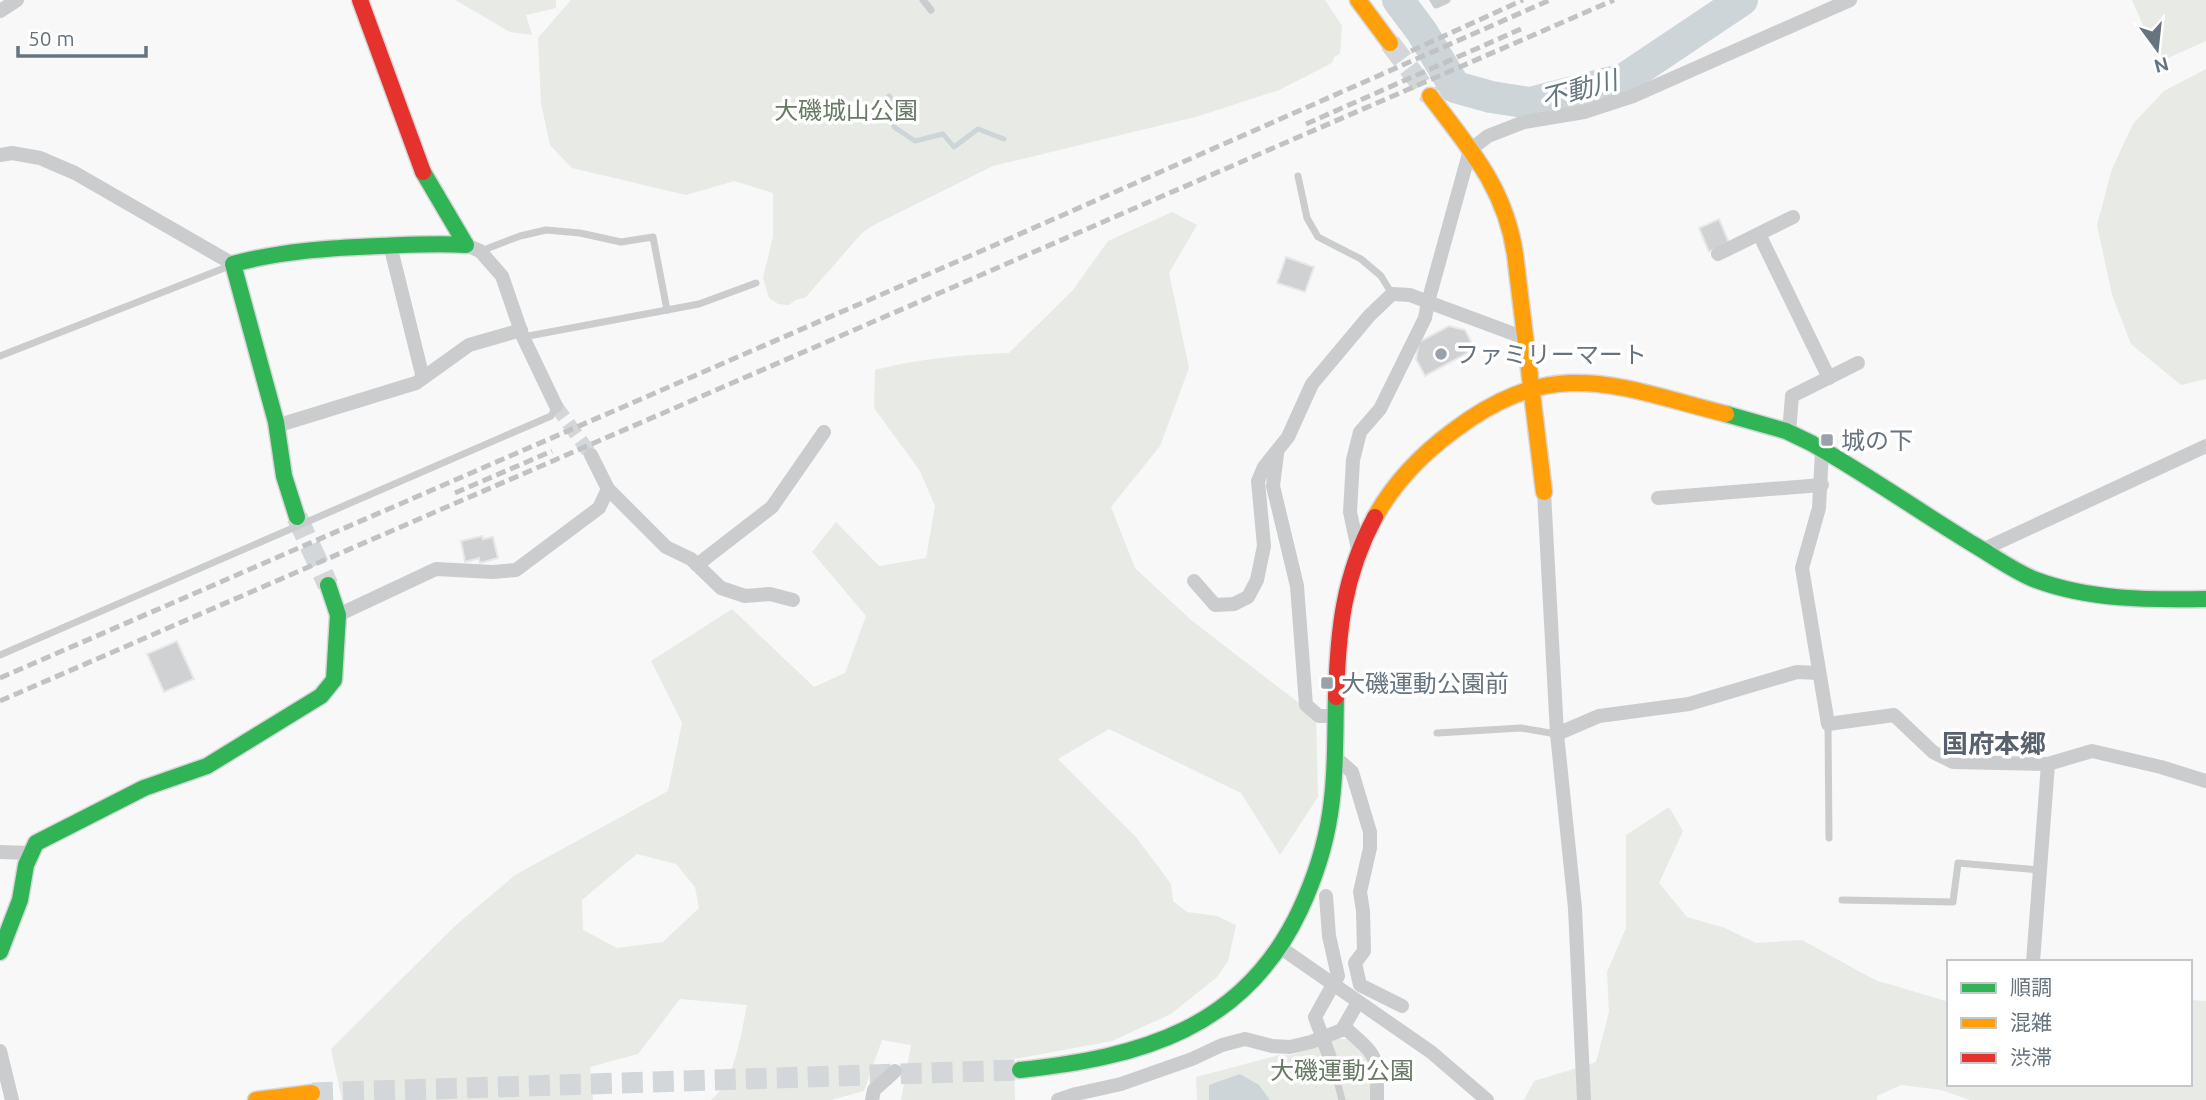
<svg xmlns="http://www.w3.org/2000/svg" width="2206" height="1100" font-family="Ubuntu,'Noto Sans JP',sans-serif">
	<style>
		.green { fill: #e7eae5; fill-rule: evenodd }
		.water { fill: #ced5d8 }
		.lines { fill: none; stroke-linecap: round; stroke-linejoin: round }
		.stream { stroke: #ced5d8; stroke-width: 5 }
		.river { stroke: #ced5d8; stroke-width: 32 }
		.building { fill: #cfd1d2; stroke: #e8e8e8; stroke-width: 2 }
		.street-tunnel { stroke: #d4d7da; stroke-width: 14; stroke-dasharray: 14 7; stroke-linecap: butt }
		.secondary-tunnel { stroke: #d4d7da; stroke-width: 21; stroke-dasharray: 21 10; stroke-linecap: butt }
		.fast-casing { stroke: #d5d6d7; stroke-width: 19 }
		.slow-casing { stroke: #d5d6d7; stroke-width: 19 }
		.jam-casing { stroke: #d5d6d7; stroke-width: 19 }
		.lane { stroke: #cbcccd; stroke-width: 7 }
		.street { stroke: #cbcccd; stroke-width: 14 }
		.fast { stroke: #30b455; stroke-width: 16 }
		.slow { stroke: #ff9f0a; stroke-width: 16 }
		.jam { stroke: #e5322d; stroke-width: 16 }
		.rail { stroke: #c1c2c4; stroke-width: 5; stroke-dasharray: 10 5; stroke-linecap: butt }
		.poi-dot { fill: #99a2aa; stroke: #fff; stroke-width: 2.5 }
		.labels { text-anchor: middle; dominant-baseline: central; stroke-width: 7; stroke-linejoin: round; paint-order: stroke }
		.park-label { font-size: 24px; fill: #687965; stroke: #fff }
		.poi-label { font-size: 24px; fill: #667480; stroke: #fff; text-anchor: start }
		.water-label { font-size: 26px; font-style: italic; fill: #667981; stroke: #fff }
		.neighbourhood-label { font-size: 26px; font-weight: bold; fill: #58626c; stroke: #fff }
	</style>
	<rect width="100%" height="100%" fill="#f8f8f8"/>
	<g class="green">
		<path d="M 455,0 L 556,0 L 556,8 L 526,15 L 532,35 L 510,32 Z"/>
		<path d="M 571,0 L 1325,0 L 1342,26 L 1340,54 L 1334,57 L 1332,63 L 1279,90 L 1199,116 L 993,166 L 872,226 L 862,233 L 805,298 L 795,300 L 789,305 L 778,304 L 769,298 L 763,278 L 773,237 L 773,193 L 734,181 L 686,195 L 572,168 L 550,145 L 541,103 L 538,38 Z"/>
		<path d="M 2132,0 L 2206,0 L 2206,41 L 2159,62 Z"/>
		<path d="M 2206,69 L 2206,379 L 2181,385 L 2131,344 L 2112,295 L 2097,225 L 2112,169 L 2133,124 L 2164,91 Z"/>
		<path d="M 1172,212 L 1197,225 L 1169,273 L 1189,368 L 1160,446 L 1111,507 L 1135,568 L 1191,620 L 1316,716 L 1318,797 L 1280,855 L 1241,793 L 1109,729 L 1058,759 L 1136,837 L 1171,884 L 1173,901 L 1187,912 L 1217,916 L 1236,925 L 1228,961 L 1217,977 L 1171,1014 L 1112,1041 L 1014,1059 L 1015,1100 L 901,1100 L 911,1045 L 882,1040 L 864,1091 L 831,1100 L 711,1100 C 735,1081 741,1034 747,1005 L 680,999 L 638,1054 L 590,1067 L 593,1100 L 342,1100 L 331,1049 L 455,926 L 515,875 L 668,791 L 682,723 L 651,661 L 732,609 L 814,687 L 845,673 L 866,616 L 812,552 L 836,522 L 879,566 L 926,558 L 935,506 L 920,471 L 874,408 L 875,370 C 920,358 964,355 1009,353 L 1073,290 L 1108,241 ZM 637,854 L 676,864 L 695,887 L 699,908 L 663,942 L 617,948 L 583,930 L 582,900 Z"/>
		<path d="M 1669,807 L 1683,831 L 1659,883 L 1687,917 L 1725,928 L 1756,943 L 1802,940 L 1875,980 L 1949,1002 L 1949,1084 L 2190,1084 L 2190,1000 L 2206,1001 L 2206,1100 L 1970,1100 L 1941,1090 L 1901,1085 L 1877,1096 L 1877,1100 L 1524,1100 L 1534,1081 L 1596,1062 L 1609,1012 L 1607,972 L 1626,928 L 1626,835 Z"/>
		<path d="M 1338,1039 L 1351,1039 L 1371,1055 L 1371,1100 L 1197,1100 L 1196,1077 L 1280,1055 L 1291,1055 Z"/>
	</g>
	<path class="water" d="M 1240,1074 L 1259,1085 L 1270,1100 L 1209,1100 L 1209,1085 Z"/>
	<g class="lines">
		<path class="stream" d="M 889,96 L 898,109 L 894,127 L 915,141 L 943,134 L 954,147 L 978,129 L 1004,139"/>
		<path class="river" d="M 1398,0 L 1422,32 L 1455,87 L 1491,97 L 1530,103 L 1624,79 L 1742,0"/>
	</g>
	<g class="building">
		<path d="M 1719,219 L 1729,243 L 1709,252 L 1699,228 Z"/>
		<path d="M 1286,257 L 1314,267 L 1305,292 L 1277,283 Z"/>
		<path d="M 1449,326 L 1465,330 L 1475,349 L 1425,376 L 1416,359 L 1419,342 Z"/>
		<path d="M 482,536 L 483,539 L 493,537 L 498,558 L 480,563 L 479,558 L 465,562 L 461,541 Z"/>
		<path d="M 177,641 L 194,679 L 164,692 L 147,654 Z"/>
	</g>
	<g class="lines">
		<path class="street-tunnel" d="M 556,406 L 591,455"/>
		<g class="secondary-tunnel">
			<path d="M 1390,43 L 1430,96"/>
			<path d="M 297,517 L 328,585"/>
			<path d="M 312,1093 L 1020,1070"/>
		</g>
		<defs>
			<g id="fast">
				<path d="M 1726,414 L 1786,431 L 1811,443 C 1866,474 1917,510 1971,543 C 1992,555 2013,571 2036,580 C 2090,600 2149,600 2206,599"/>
				<path d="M 297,517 L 284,476 L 276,422 L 233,264 C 281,251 329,248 379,246 C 408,245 437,243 466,245 L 423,172"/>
				<path d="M 0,952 L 20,900 L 26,865 L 36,843 L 144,788 L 207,766 L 321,696 L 334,680 L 338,615 L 328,585"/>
				<path d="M 1020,1070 C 1141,1057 1244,1029 1300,910 C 1314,880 1325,847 1330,814 C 1336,776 1335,736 1336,697"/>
			</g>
			<g id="slow">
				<path d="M 1358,0 L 1390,43"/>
				<path d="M 1430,96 C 1469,148 1505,187 1515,254 L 1544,492"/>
				<path d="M 1375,517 C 1394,483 1422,454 1453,431 C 1555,354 1615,386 1726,414"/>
				<path d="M 256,1100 L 312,1093"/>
			</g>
			<g id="jam">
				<path d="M 360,0 L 423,172"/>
				<path d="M 1336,697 C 1338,631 1343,577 1375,517"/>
			</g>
		</defs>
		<use href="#fast" class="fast-casing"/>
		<use href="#slow" class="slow-casing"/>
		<use href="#jam" class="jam-casing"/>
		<g class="lane">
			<path d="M 923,0 L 931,10"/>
			<path d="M 1433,0 L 1436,5 L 1447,0"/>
			<path d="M 1298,176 L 1307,218 L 1318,237 L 1361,259 L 1381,276 L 1392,294"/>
			<path d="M 481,251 L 520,236 L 546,230 L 580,233 L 621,242 L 653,237 L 667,310"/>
			<path d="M 523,337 L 699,304 L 756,283"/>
			<path d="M 0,356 L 232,265"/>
			<path d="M 0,655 L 551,416 L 556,406"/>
			<path d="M 1828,724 L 1829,838"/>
			<path d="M 1437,733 L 1521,728 L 1556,734"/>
			<path d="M 1842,900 L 1953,902 L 1958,863 L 2040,870"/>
			<path d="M 1334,1069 L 1342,1100"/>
		</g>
		<g class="street">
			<path d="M 0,11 L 17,0"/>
			<path d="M 0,155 L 12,153 L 40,158 L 75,173 L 233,264"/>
			<path d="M 1759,234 L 1829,378"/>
			<path d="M 390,245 L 423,378"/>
			<path d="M 466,245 L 480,251 L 502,276 L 523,337 L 556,406"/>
			<path d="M 1718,254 L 1793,217"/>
			<path d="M 1525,338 L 1428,302 L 1470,150 L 1488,136 L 1524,122 L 1584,112 L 1633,96 L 1850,0"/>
			<path d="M 276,426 L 416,383 L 469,345 L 521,330"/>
			<path d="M 1789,432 L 1792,396 L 1858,363"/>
			<path d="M 1822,451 L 1819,508 L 1802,568 L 1828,724 L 1894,715 L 1933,752 L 1953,762 L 2048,764 L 2092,751 L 2161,767 L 2206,781"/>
			<path d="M 1277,454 L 1273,486 L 1297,586 L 1306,705 L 1319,716 L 1336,716"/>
			<path d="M 608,489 L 666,547 L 691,559 L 721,588 L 745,596 L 770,594 L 793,600"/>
			<path d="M 1544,492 L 1557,734 L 1575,908 L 1584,1100"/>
			<path d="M 1658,498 L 1822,485"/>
			<path d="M 1982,550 L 2206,446"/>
			<path d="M 697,565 L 772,507 L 824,432"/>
			<path d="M 1194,581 L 1215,605 L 1234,604 L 1248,597 L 1257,580 L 1264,546 L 1258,481 L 1264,467 L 1288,437 L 1312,384 L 1369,316 L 1392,294 L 1410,295 L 1428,302 L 1425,318 L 1380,409 L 1360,432 L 1353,460 L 1350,512 L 1358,549"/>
			<path d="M 338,615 L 436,569 L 493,572 L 516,570 L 599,508 L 608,489 L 591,455"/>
			<path d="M 1557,734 L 1599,716 L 1689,704 L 1797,672 L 1819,673"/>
			<path d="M 1334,756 L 1352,772 L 1370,832 L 1370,848 L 1360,892 L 1363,911 L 1364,951 L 1355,963 L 1360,985 L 1402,1006"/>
			<path d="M 0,852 L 31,853"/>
			<path d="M 1326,896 L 1329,936 L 1338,976 L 1315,1017 L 1334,1069"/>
			<path d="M 1281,948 L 1431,1052 L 1487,1100"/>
			<path d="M 2033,962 L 2048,764"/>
			<path d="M 1344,1027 C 1379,1058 1377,1054 1377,1100"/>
			<path d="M 0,1051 L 12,1100"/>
			<path d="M 872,1100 L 874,1090 L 895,1071"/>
			<path d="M 1058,1100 L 1076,1094 L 1121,1084 L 1192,1059 L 1222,1045 L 1245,1039 L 1272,1046 L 1290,1047 L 1311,1042 L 1342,1030 L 1358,1002"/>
		</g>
		<use href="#fast" class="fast"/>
		<use href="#slow" class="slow"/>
		<use href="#jam" class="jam"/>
		<g class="rail">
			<path d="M 1411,51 L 1523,0"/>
			<path d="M 1306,124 L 1521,29"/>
			<path d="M 455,493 L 552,451"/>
			<path d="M 0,678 L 979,252 L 1550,0"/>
			<path d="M 0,701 L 1614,0"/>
		</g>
	</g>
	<g class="poi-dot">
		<circle cx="1441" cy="354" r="7"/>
		<rect x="1820" y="433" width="14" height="14" rx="3.5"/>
		<rect x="1320" y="676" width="14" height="14" rx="3.5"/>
	</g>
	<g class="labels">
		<g class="park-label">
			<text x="846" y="110">大磯城山公園</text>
			<text x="1342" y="1070">大磯運動公園</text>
		</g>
		<g class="poi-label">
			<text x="1455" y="354">ファミリーマート</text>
			<text x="1841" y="440">城の下</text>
			<text x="1341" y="683">大磯運動公園前</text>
		</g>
		<g class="water-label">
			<text transform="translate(1579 89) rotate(-15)">不動川</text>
		</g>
		<g class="neighbourhood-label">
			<text x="1994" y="743">国府本郷</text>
		</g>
	</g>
	<rect x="1947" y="960" width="245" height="126" fill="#ffffff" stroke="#c2c7cc" stroke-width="2"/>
	<rect x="1961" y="983" width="35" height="10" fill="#30b455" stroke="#c2c7cc" stroke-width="2"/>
	<text x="2010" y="995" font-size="21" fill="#667480">順調</text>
	<rect x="1961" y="1018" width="35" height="10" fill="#ff9f0a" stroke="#c2c7cc" stroke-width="2"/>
	<text x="2010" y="1030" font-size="21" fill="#667480">混雑</text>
	<rect x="1961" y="1053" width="35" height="10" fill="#e5322d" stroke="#c2c7cc" stroke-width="2"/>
	<text x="2010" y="1065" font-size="21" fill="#667480">渋滞</text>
	<g transform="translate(2157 49) rotate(165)" stroke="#ffffff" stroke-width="5" paint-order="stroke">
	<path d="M0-5L12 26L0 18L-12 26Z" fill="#667480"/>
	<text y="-10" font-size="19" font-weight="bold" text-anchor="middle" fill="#667480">N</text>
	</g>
	<path d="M18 46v10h128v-10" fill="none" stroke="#667480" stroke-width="3.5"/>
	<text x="28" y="46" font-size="21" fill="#667480" stroke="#ffffff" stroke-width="5" paint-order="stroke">50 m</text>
</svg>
